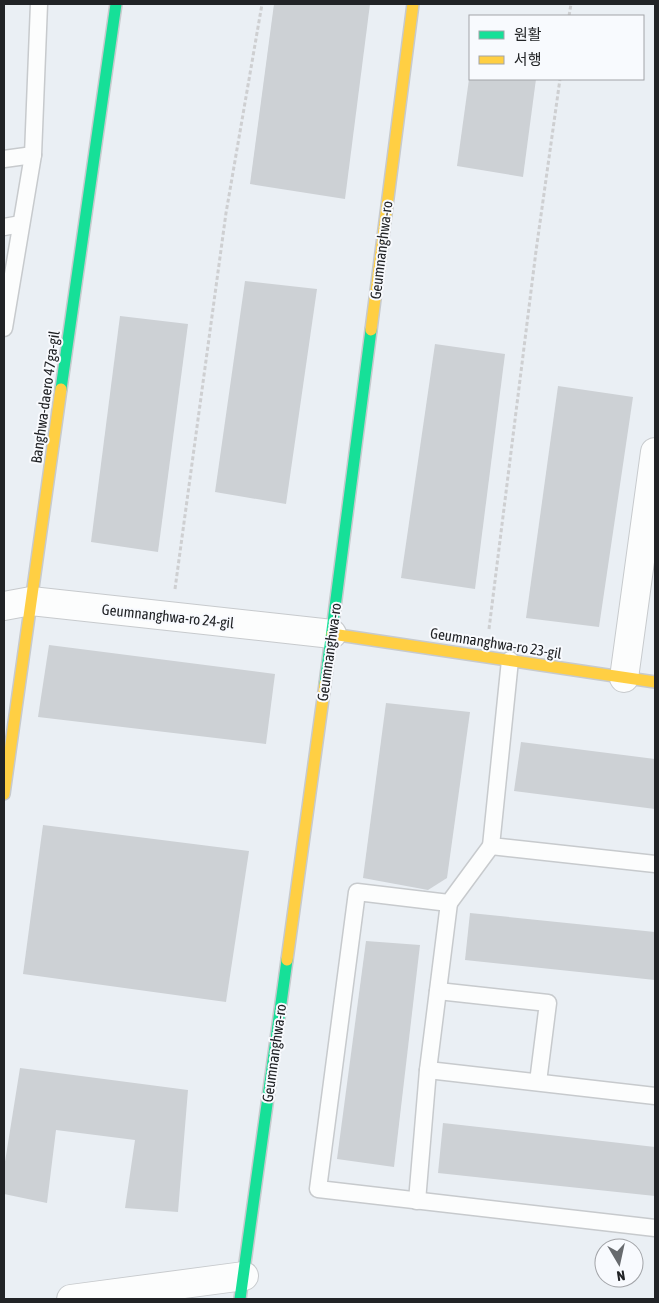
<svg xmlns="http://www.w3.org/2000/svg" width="659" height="1303" font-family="'Asap Condensed','Noto Sans KR',sans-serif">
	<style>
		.building { fill: #cdd1d5 }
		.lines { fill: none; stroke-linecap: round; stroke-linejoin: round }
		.lane-casing { stroke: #c7cacd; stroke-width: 19 }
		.street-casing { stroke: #c7cacd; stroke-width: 30 }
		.fast-casing { stroke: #c7cacd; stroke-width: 14 }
		.slow-casing { stroke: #c7cacd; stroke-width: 14 }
		.path { stroke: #cecfd1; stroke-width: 3; stroke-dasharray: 4 2.5; stroke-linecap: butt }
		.lane { stroke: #fcfdfd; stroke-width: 16 }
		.street { stroke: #fcfdfd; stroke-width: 28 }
		.fast { stroke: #16e098; stroke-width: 11 }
		.slow { stroke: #ffcf43; stroke-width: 11 }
		.labels { text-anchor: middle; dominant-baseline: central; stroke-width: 4; stroke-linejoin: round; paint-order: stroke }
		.street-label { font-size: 15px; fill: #212326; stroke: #f8fafe }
	</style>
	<rect width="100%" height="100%" fill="#eaeff4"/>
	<g class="building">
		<path d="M 274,4 L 370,4 L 345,199 L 250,184 Z"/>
		<path d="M 469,79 L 536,79 L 523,177 L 457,166 Z"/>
		<path d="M 245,281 L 317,289 L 286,504 L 215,492 Z"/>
		<path d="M 120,316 L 188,324 L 158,552 L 91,542 Z"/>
		<path d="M 435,344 L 505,354 L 475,589 L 401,578 Z"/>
		<path d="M 558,386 L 633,397 L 599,627 L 526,618 Z"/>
		<path d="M 49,645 L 275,674 L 266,744 L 38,717 Z"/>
		<path d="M 386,703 L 470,712 L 447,878 L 428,890 L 363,878 Z"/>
		<path d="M 521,742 L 655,759 L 655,809 L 514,791 Z"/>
		<path d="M 43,825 L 249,851 L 226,1002 L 23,974 Z"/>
		<path d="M 470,913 L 655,932 L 655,980 L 465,960 Z"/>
		<path d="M 366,941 L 420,945 L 394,1167 L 337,1159 Z"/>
		<path d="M 20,1068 L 188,1090 L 178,1212 L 125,1208 L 135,1140 L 56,1130 L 47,1203 L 4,1194 L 4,1168 Z"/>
		<path d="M 443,1123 L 655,1147 L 655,1196 L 438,1173 Z"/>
	</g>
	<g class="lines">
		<defs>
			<g id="lane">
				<path d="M 4,159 L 33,155"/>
				<path d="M 4,227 L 21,224"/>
				<path d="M 4,328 L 33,155 L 39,4"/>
				<path d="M 510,660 L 491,846 L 655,864"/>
				<path d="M 491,846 L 449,903 L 357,892 L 318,1189 L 655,1228"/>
				<path d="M 438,991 L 548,1003 L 538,1082"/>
				<path d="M 428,1070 L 655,1096"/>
				<path d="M 417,1201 L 428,1070 L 449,903"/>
			</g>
			<g id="street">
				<path d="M 4,606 L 31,601 L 332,634"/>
				<path d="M 624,678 L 655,452"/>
				<path d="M 71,1299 L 244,1276"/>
			</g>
			<g id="fast">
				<path d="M 61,389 L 116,4"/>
				<path d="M 325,684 L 371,330"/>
				<path d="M 240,1299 L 287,960"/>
			</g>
			<g id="slow">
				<path d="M 371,330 L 413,4"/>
				<path d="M 332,634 L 655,682"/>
				<path d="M 4,794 L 61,389"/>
				<path d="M 287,960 L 325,684"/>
			</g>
		</defs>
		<use href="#lane" class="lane-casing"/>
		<use href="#street" class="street-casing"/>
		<use href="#fast" class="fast-casing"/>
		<use href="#slow" class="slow-casing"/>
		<g class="path">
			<path d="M 569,16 L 571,4"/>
			<path d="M 175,589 L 226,213 L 262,4"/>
			<path d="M 489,629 L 536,251 L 560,79"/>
		</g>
		<use href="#lane" class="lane"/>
		<use href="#street" class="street"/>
		<use href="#fast" class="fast"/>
		<use href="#slow" class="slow"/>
	</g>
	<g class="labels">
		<g class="street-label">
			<text transform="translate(381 250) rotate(-83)">Geumnanghwa-ro</text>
			<text transform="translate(45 397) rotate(-82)">Banghwa-daero 47ga-gil</text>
			<text transform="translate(168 616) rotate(6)">Geumnanghwa-ro 24-gil</text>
			<text transform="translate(496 643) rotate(9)">Geumnanghwa-ro 23-gil</text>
			<text transform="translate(329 652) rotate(-82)">Geumnanghwa-ro</text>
			<text transform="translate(274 1053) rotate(-82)">Geumnanghwa-ro</text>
		</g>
	</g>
	<rect width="659" height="1303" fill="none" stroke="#212326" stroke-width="10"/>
	<rect x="469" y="15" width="175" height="65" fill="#f8fafe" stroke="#a2a4a8"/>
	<rect x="479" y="31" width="25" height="8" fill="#16e098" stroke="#a2a4a8"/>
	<text x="514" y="40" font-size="15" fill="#212326">원활</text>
	<rect x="479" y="56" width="25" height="8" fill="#ffcf43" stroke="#a2a4a8"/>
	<text x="514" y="65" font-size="15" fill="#212326">서행</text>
	<g transform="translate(619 1263) rotate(171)"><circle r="24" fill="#f8fafe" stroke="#a2a4a8"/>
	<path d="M0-4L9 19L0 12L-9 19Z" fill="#676a6e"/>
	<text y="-8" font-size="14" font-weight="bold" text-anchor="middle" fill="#212326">N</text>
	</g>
</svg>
